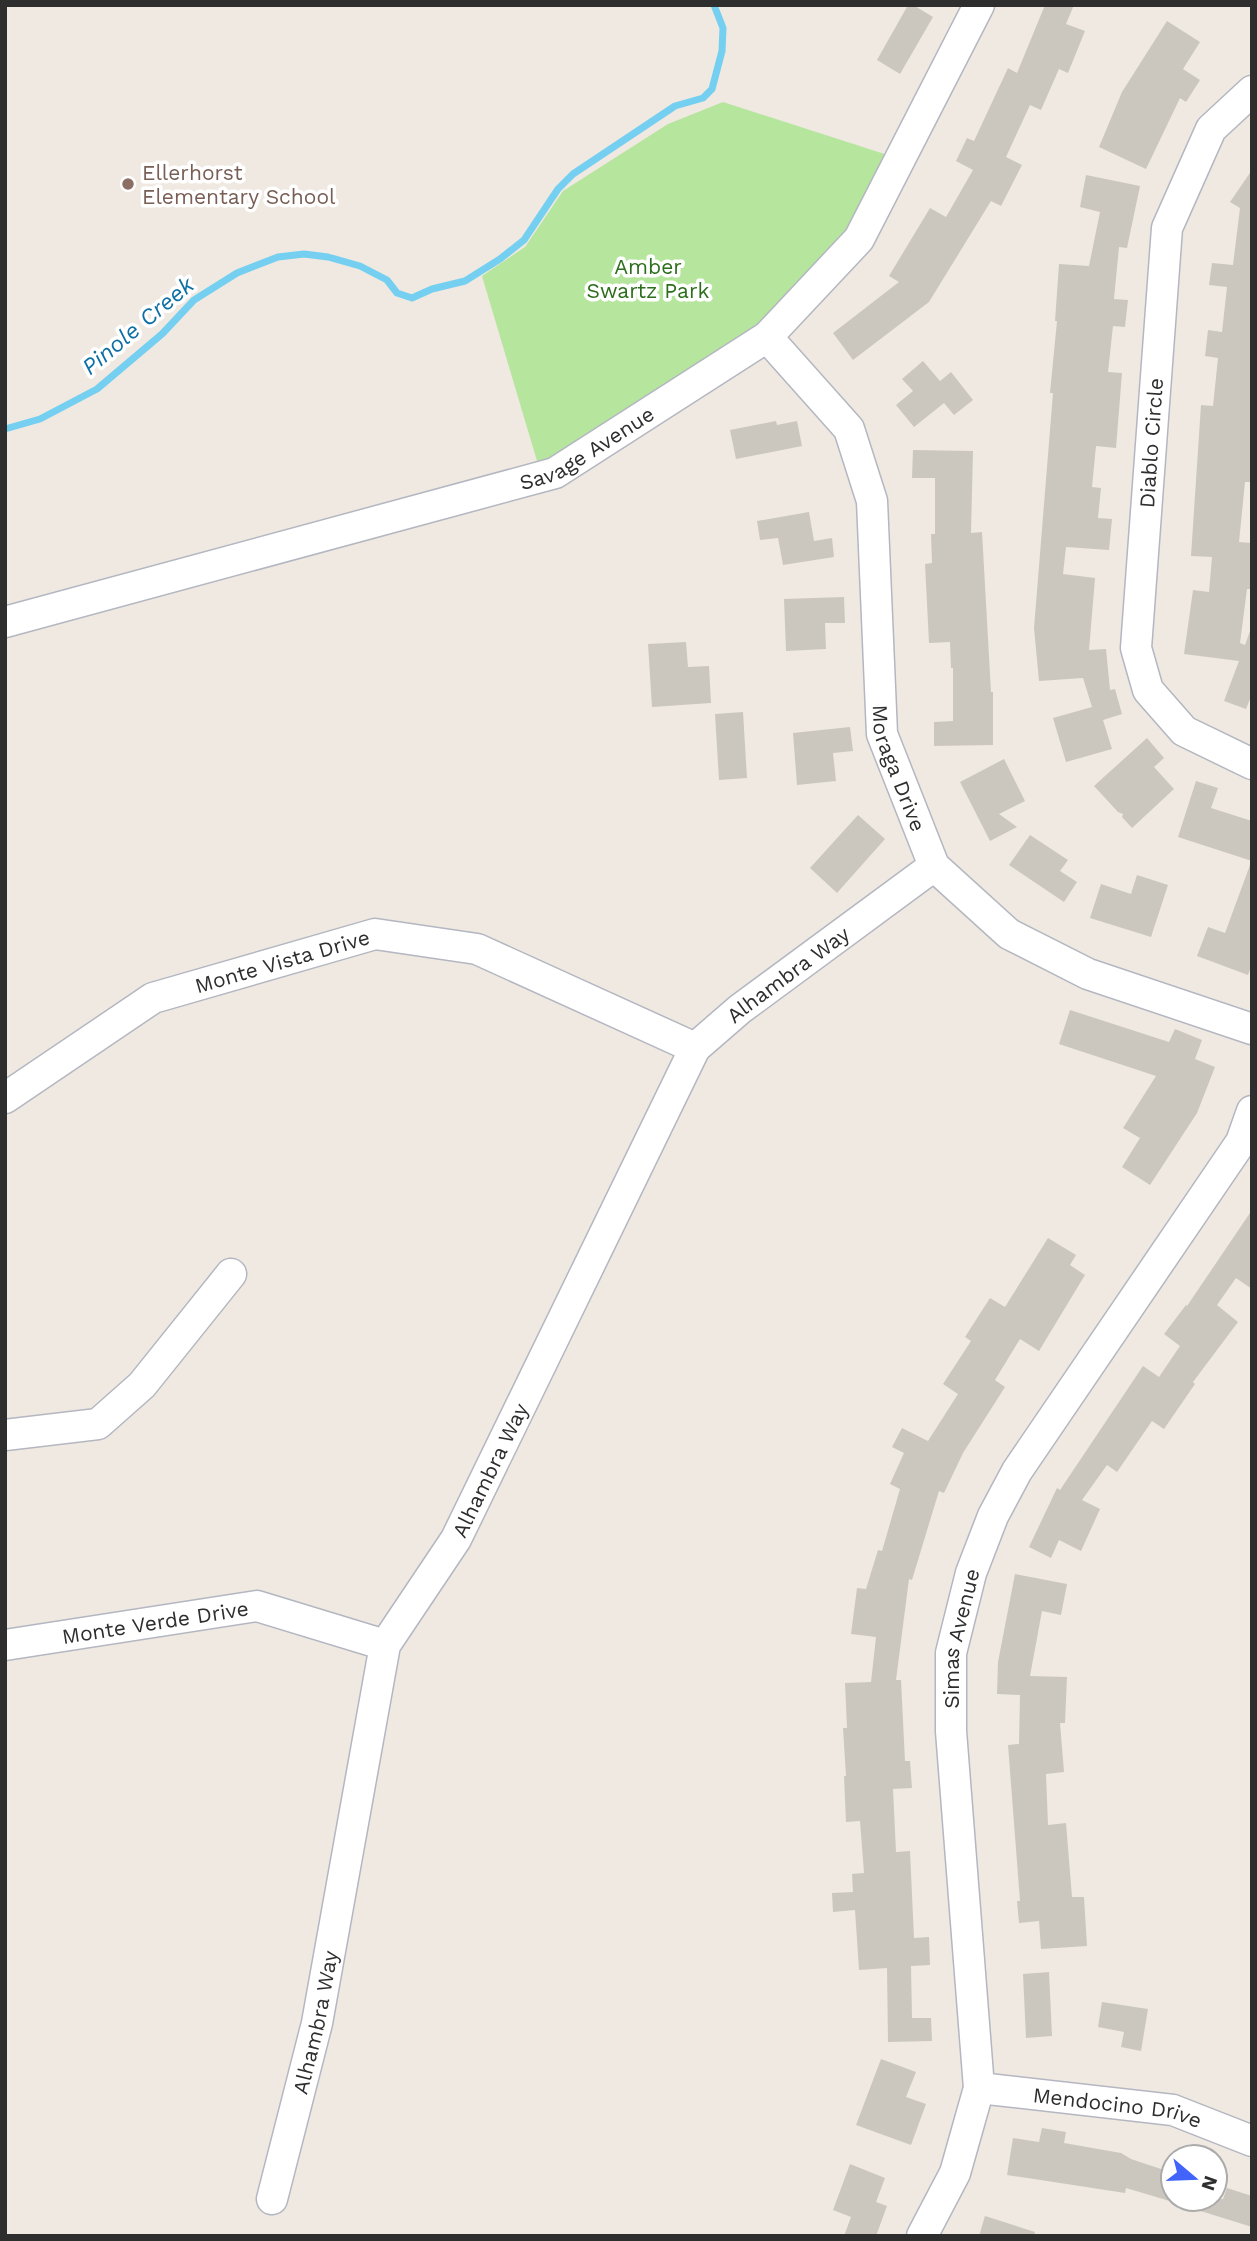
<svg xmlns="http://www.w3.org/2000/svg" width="1257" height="2241" font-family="'Work Sans',sans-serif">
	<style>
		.green { fill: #b6e59e }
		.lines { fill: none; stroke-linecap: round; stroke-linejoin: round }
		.stream { stroke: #75cff0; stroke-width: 7 }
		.building { fill: #cbc7bf }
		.minor-casing { stroke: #b4b7c1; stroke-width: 33 }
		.minor { stroke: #fff; stroke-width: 30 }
		.education-dot { fill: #8d6e63; stroke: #fff; stroke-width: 2.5 }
		.labels { text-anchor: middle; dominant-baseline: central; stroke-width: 7; stroke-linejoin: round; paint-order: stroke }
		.education-label { font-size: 21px; fill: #785e54; stroke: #fff; text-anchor: start }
		.park-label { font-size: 21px; fill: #2c6e1b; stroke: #fff }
		.street-label { font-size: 21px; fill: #2e2e2e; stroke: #fff }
		.water-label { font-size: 23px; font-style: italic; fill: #0d6fa3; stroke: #fff }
	</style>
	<rect width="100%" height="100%" fill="#efe9e1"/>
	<path class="green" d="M 723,102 L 900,159 L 892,175 L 768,330 L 540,471 L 482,276 L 525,247 L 563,191 L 668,124 Z"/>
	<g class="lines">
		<path class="stream" d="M 5,429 L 40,419 L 97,389 L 162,334 L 194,300 L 237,273 L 278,257 L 304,254 L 328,257 L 360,266 L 387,280 L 397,293 L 412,298 L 432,289 L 465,281 L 500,259 L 524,240 L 558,189 L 573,174 L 675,106 L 703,98 L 712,89 L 722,51 L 723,28 L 714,5"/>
	</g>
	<g class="building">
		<path d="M 908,5 L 913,5 L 933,17 L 900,74 L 877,60 Z"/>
		<path d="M 1045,5 L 1074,5 L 1066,24 L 1085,31 L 1068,73 L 1059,69 L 1041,110 L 1030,105 L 1006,157 L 1022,165 L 1001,206 L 991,201 L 929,302 L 853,360 L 833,333 L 899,282 L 889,276 L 930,208 L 946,217 L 973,170 L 956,161 L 967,138 L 974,141 L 1008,68 L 1017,73 Z"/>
		<path d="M 1167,21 L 1200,42 L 1183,69 L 1200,80 L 1186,102 L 1180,98 L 1146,169 L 1099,147 L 1122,92 Z"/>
		<path d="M 1252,170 L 1252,482 L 1245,482 L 1239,542 L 1252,543 L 1252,589 L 1247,589 L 1240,643 L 1245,645 L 1250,631 L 1252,631 L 1252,694 L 1246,709 L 1224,701 L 1239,661 L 1184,654 L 1193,590 L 1209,592 L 1212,557 L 1191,556 L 1201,405 L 1213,406 L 1218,358 L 1205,356 L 1208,330 L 1222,332 L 1227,287 L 1209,285 L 1212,263 L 1233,265 L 1240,208 L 1230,202 Z"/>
		<path d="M 1086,175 L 1140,186 L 1127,248 L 1119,247 L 1114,299 L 1128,300 L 1125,327 L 1113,326 L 1108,372 L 1122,373 L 1116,448 L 1096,446 L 1092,487 L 1101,488 L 1098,518 L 1112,519 L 1109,550 L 1066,547 L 1063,574 L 1095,578 L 1089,650 L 1106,649 L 1110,690 L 1115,689 L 1122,714 L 1103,720 L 1112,749 L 1066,762 L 1053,718 L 1092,707 L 1083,678 L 1039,681 L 1034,628 L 1053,393 L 1050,393 L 1057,321 L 1055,321 L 1059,264 L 1089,266 L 1100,212 L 1080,207 Z"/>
		<path d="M 923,361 L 940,381 L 951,372 L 973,400 L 954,415 L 944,403 L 914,427 L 896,405 L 913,391 L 902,379 Z"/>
		<path d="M 776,421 L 777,425 L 797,421 L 802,446 L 736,459 L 730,430 Z"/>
		<path d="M 913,450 L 973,451 L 971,533 L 982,532 L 991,692 L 993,692 L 993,745 L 934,746 L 934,722 L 953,721 L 953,668 L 951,668 L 950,642 L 929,643 L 925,564 L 932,563 L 931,534 L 935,534 L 935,478 L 912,478 Z"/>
		<path d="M 809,512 L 814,541 L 832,538 L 834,557 L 783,565 L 778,538 L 760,540 L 757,521 Z"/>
		<path d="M 844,597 L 845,623 L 825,623 L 826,649 L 786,651 L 784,599 Z"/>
		<path d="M 686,642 L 688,667 L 709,666 L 711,703 L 652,707 L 648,644 Z"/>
		<path d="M 743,712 L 747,778 L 719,780 L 715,714 Z"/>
		<path d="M 850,727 L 853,751 L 833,753 L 836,781 L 797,785 L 793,733 Z"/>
		<path d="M 1147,738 L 1164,758 L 1154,767 L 1174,789 L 1132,828 L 1122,817 L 1123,814 L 1118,812 L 1094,786 Z"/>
		<path d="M 1004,759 L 1025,801 L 999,814 L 1017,827 L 990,841 L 960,782 Z"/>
		<path d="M 1196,781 L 1218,788 L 1211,808 L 1252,821 L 1252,861 L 1178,837 Z"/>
		<path d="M 858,815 L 885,839 L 837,893 L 810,868 Z"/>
		<path d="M 1030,835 L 1068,860 L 1060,871 L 1077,882 L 1064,902 L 1009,865 Z"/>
		<path d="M 1250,865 L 1252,865 L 1252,964 L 1248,975 L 1197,956 L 1208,927 L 1225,933 Z"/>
		<path d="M 1137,875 L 1168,885 L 1151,937 L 1090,918 L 1101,884 L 1131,894 Z"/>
		<path d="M 1070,1010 L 1169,1042 L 1175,1029 L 1202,1040 L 1195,1059 L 1215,1067 L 1197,1113 L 1150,1185 L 1122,1167 L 1140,1138 L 1123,1128 L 1156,1076 L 1059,1044 Z"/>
		<path d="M 1252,1210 L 1252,1289 L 1236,1278 L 1217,1305 L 1238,1322 L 1193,1382 L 1195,1384 L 1164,1429 L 1152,1421 L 1117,1472 L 1107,1465 L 1082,1500 L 1100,1509 L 1081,1551 L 1059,1540 L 1051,1558 L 1029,1547 L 1057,1488 L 1060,1490 L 1143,1366 L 1159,1377 L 1180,1346 L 1164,1334 L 1186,1305 L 1187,1306 Z"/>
		<path d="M 1048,1238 L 1076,1255 L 1070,1265 L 1085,1275 L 1039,1351 L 1020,1339 L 995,1380 L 1005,1387 L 963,1453 L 944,1493 L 939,1491 L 912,1580 L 909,1579 L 896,1680 L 901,1680 L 905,1761 L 910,1761 L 912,1788 L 893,1789 L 896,1852 L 910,1851 L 914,1938 L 929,1937 L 930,1965 L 911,1966 L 912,2018 L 931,2018 L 932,2041 L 888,2042 L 887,1968 L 859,1970 L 855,1910 L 833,1912 L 832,1893 L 853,1892 L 852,1874 L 864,1873 L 860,1821 L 846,1822 L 844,1776 L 846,1776 L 843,1728 L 847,1728 L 845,1683 L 871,1682 L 876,1637 L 851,1634 L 857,1588 L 866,1589 L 878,1550 L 882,1551 L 900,1489 L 890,1484 L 904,1453 L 892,1447 L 902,1428 L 928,1441 L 958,1394 L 943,1384 L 971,1341 L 965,1337 L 990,1298 L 1005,1307 Z"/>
		<path d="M 1015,1574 L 1067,1584 L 1061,1615 L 1042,1611 L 1030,1676 L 1067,1677 L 1065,1723 L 1060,1723 L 1064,1772 L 1046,1774 L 1048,1825 L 1066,1823 L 1072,1897 L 1084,1897 L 1087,1946 L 1041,1949 L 1039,1921 L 1019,1923 L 1017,1901 L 1020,1901 L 1008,1745 L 1019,1744 L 1020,1695 L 997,1694 L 998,1662 Z"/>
		<path d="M 1049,1972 L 1052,2036 L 1026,2038 L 1023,1974 Z"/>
		<path d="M 1102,2002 L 1148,2009 L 1141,2051 L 1121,2047 L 1124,2032 L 1098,2027 Z"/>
		<path d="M 881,2059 L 916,2072 L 906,2097 L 926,2104 L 911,2145 L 856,2125 Z"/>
		<path d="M 1042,2128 L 1066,2132 L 1064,2143 L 1121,2153 L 1131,2159 L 1173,2173 L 1173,2202 L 1126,2188 L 1125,2193 L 1007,2175 L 1013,2138 L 1039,2142 Z"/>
		<path d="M 850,2164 L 885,2178 L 876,2202 L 887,2206 L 876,2236 L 844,2236 L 851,2217 L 833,2210 Z"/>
		<path d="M 1227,2188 L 1252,2196 L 1252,2227 L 1175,2203 L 1176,2199 L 1223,2199 Z"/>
		<path d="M 985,2216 L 1035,2232 L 1034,2236 L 979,2236 Z"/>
	</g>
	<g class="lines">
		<defs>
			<g id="minor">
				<path d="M 1252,91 L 1211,129 L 1167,228 L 1136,648 L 1148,690 L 1184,731 L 1252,764"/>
				<path id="s1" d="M 767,337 L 849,429 L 872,501 L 882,734 L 934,866 L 1009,934 L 1088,974 L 1252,1029"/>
				<path id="s2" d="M 5,622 L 555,473 L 767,337 L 859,239 L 979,5"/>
				<path id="s3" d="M 5,1098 L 153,998 L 375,934 L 477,949 L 695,1048"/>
				<path d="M 5,1435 L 98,1424 L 142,1385 L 231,1274"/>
				<path id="s4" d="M 5,1645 L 257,1606 L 385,1645"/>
				<path id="s5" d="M 979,2088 L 1173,2110 L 1252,2141"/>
				<path id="s6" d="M 272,2199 L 317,2023 L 385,1645 L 456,1539 L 695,1048 L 740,1009 L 934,866"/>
				<path id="s7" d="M 922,2236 L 955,2173 L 979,2088 L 951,1731 L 951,1653 L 971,1573 L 993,1516 L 1017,1471 L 1241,1142 L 1252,1111"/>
			</g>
		</defs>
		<use href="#minor" class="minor-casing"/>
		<use href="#minor" class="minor"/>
	</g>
	<circle class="education-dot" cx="128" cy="184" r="7"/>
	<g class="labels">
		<g class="education-label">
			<text x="142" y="172">Ellerhorst<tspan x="142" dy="24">Elementary School</tspan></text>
		</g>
		<g class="park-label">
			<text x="648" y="266">Amber<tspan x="648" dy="24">Swartz Park</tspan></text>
		</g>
		<g class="street-label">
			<text transform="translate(1151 443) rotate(-86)">Diablo Circle</text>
			<text stroke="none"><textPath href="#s2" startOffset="609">Savage Avenue</textPath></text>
			<text stroke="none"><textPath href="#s1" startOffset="469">Moraga Drive</textPath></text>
			<text stroke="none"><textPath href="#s3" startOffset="313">Monte Vista Drive</textPath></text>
			<text stroke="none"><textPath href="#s6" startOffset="1358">Alhambra Way</textPath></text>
			<text stroke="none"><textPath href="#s6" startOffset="770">Alhambra Way</textPath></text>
			<text stroke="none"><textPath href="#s4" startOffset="152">Monte Verde Drive</textPath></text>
			<text stroke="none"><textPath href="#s7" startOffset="611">Simas Avenue</textPath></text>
			<text stroke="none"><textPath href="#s6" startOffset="182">Alhambra Way</textPath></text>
			<text stroke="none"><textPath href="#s5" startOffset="140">Mendocino Drive</textPath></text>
		</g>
		<g class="water-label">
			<text transform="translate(138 326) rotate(-40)">Pinole Creek</text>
		</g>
	</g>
	<rect width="1257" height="2241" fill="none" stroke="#2e2e2e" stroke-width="14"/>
	<g transform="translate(1194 2178) rotate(109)"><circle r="33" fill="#ffffff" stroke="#ababab" stroke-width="2"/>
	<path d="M0-5L12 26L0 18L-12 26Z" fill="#4264fb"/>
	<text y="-10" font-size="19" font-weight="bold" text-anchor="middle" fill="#2e2e2e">N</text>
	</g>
</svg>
